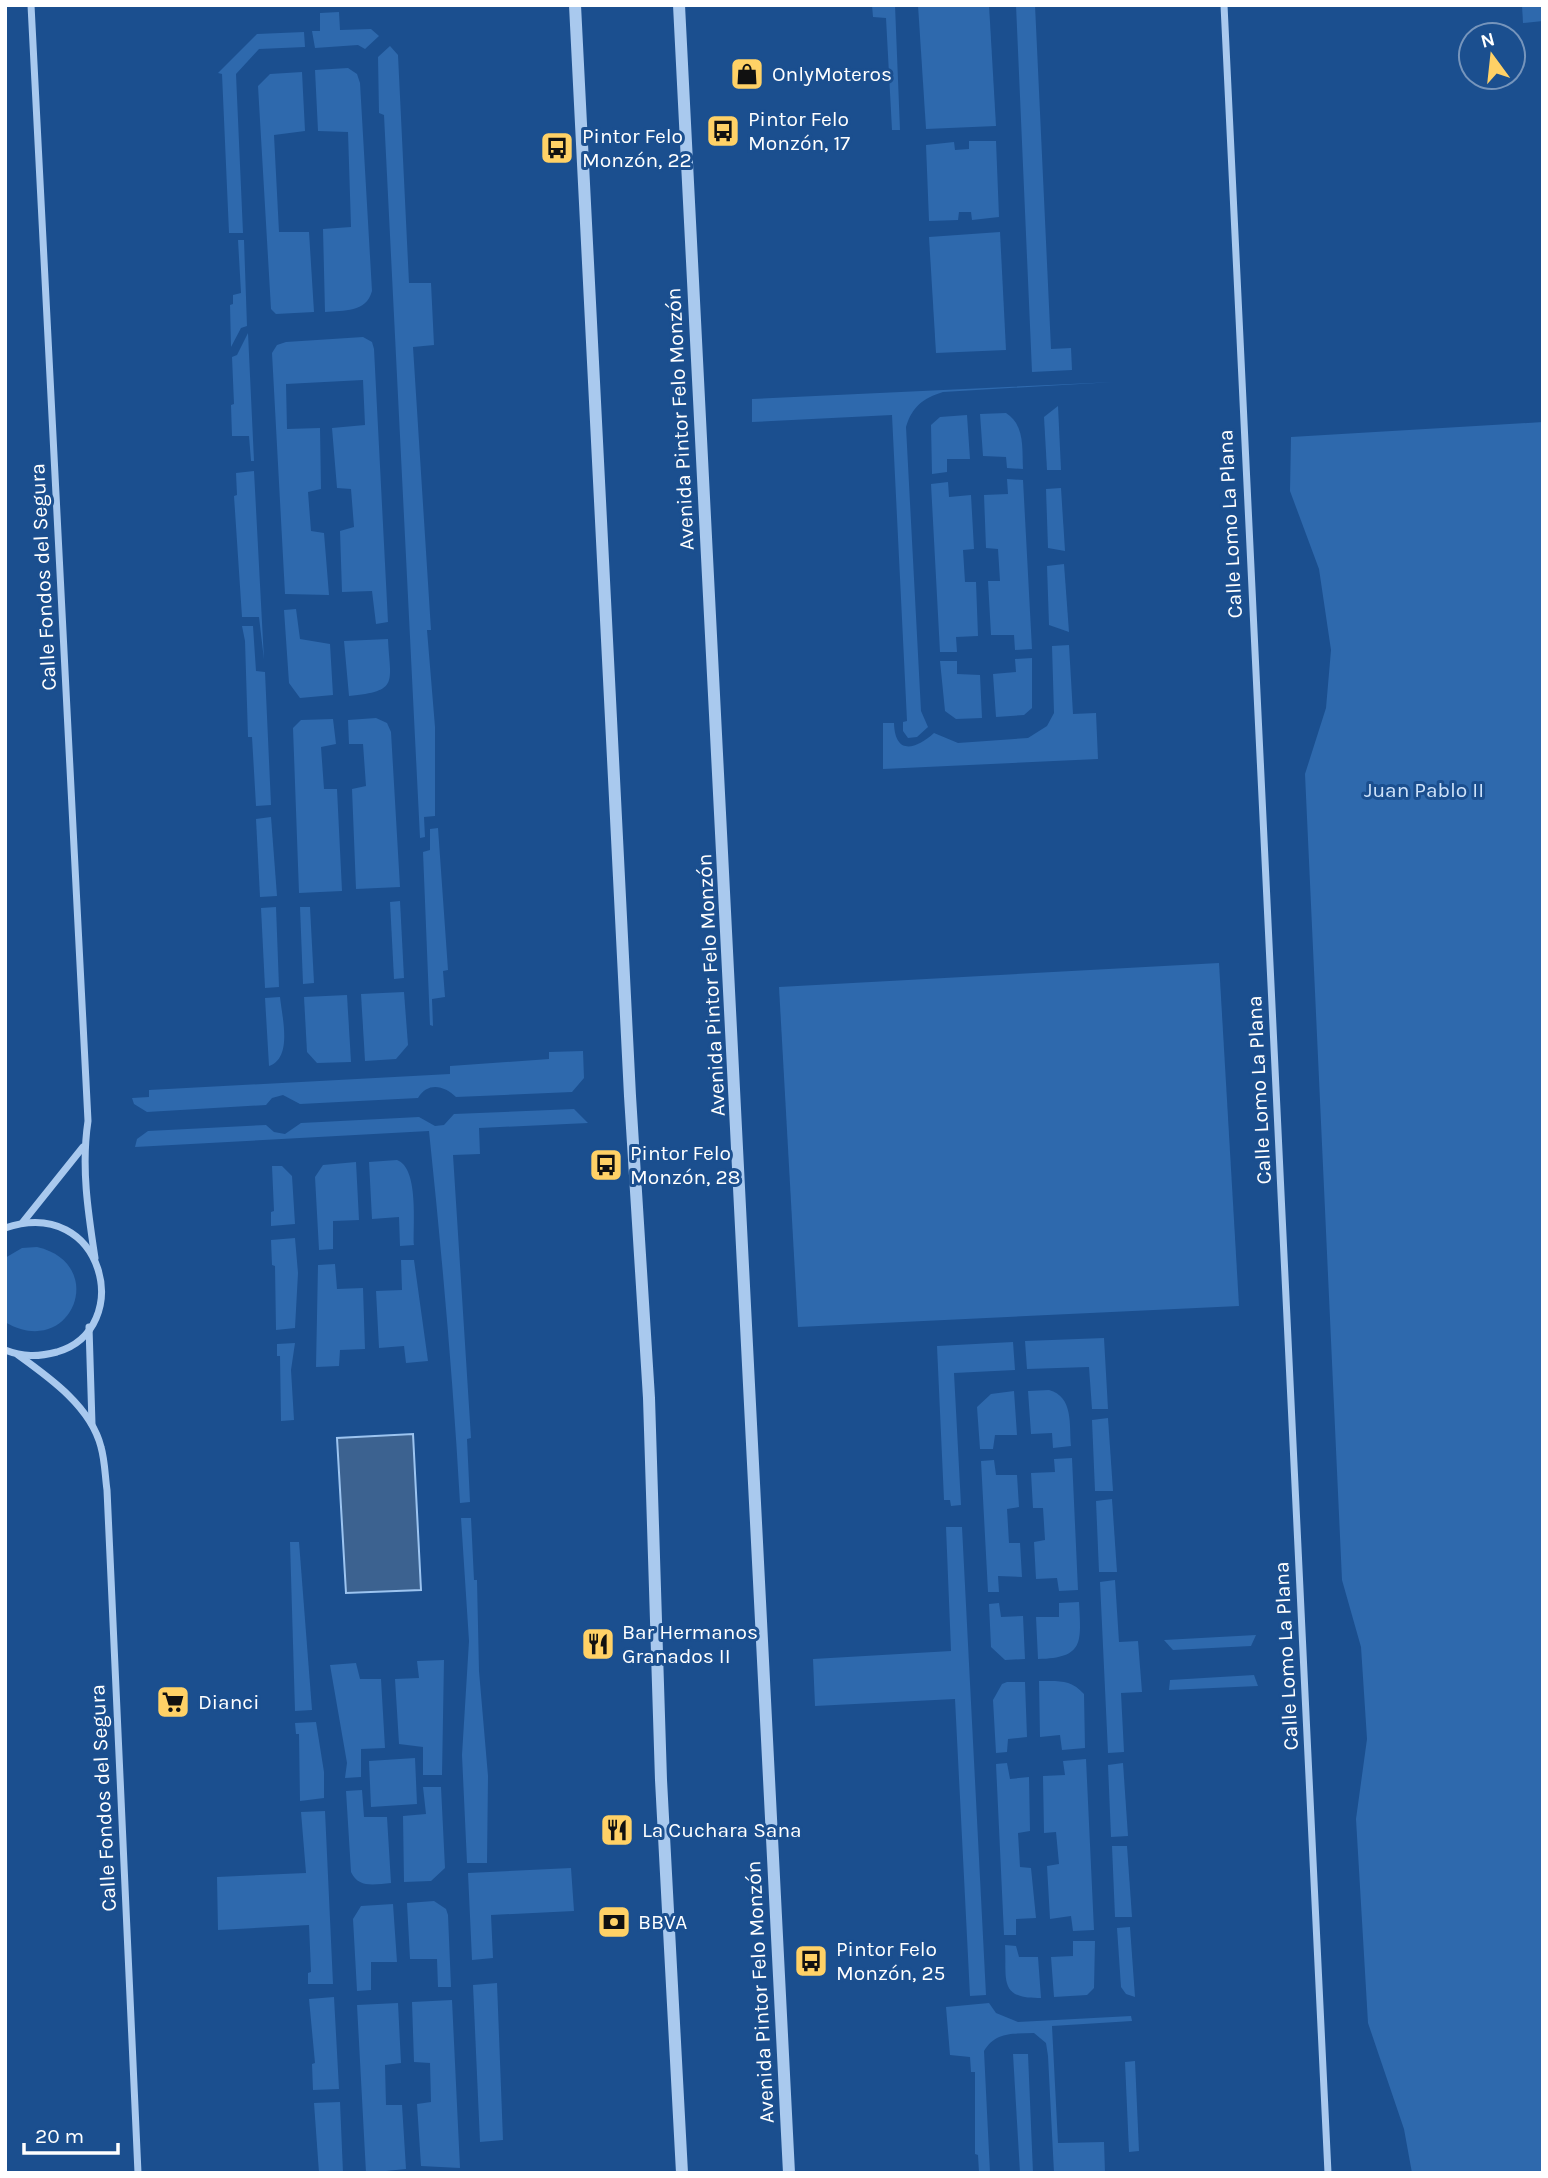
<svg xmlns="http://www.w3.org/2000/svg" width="1548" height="2178" font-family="Karla,sans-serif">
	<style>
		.green { fill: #2e69ad }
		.water { fill: #3c6290; stroke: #9cc4f0; stroke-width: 2 }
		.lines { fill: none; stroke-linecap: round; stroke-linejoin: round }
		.minor { stroke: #a9c9ee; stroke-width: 7 }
		.tertiary { stroke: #a9c9ee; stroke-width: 12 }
		.labels { text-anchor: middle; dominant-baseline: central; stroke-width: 6; stroke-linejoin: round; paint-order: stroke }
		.poi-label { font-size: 21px; fill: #fff; stroke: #1b4f8f; text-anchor: start }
		.street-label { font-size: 21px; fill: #fff; stroke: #1b4f8f }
		.park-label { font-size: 21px; fill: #cfe3fa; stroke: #1b4f8f }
	</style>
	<rect width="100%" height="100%" fill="#1b4f8f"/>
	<g class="green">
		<path d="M 872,5 L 895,5 L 900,130 L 892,130 L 886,18 L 873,17 Z"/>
		<path d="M 918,5 L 989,5 L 996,126 L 926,129 Z"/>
		<path d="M 1016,5 L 1035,5 L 1051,349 L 1071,348 L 1072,370 L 1032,372 Z"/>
		<path d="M 1522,5 L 1543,5 L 1543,21 L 1523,23 Z"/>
		<path d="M 339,12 L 340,30 L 371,29 L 379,36 L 365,49 L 358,45 L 315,48 L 312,31 L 320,31 L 320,13 Z"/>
		<path d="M 304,32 L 305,47 L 259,49 L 236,74 L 243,233 L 229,233 L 222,74 L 218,73 L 257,34 Z"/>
		<path d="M 390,46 L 398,55 L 409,283 L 431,283 L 434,345 L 413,347 L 431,630 L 427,630 L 435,727 L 435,816 L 424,817 L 425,837 L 420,838 L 384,115 L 379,113 L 378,57 Z"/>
		<path d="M 348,68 L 357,74 L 360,83 L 372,291 C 366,313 344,310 325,312 L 323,229 L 351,227 L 348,132 L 318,131 L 315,70 Z"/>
		<path d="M 302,72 L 305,131 L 274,135 L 279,232 L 309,232 L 314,312 L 276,314 L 271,309 L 258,86 L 270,74 Z"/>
		<path d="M 969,141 L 996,141 L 999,217 L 972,220 L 971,212 L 959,212 L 958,220 L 929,221 L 926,145 L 954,142 L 955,150 L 969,149 Z"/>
		<path d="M 1000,232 L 1006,350 L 936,353 L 929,237 Z"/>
		<path d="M 238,240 L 244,240 L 247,326 L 241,328 L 231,347 L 230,305 L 233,304 L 233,295 L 241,293 Z"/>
		<path d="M 248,333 L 254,461 L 251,461 L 249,436 L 232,436 L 231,405 L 234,404 L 232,357 L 237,355 Z"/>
		<path d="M 363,337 L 372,342 L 374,349 L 388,622 L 376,624 L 372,591 L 342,592 L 340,531 L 354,527 L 351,489 L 337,488 L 332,428 L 365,425 L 363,380 L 286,384 L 287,429 L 320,428 L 321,489 L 308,492 L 311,531 L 324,533 L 329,595 L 285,594 L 272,353 L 277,345 L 286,342 Z"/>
		<path d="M 1114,382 L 943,392 C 923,398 912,407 906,427 L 921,711 L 928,727 L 917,737 L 908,738 L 903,731 L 903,722 L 907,721 L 892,415 L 752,422 L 752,399 Z"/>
		<path d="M 1058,406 L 1061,470 L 1047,470 L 1044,417 Z"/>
		<path d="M 1006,413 C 1025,425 1022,448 1023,469 L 1007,468 L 1006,457 L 983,456 L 980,414 Z"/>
		<path d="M 967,415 L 970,459 L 947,459 L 947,472 L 932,474 L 931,425 L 940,417 Z"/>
		<path d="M 1543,422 L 1543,2173 L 1412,2173 L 1404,2129 L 1368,2023 L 1356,1819 L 1367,1739 L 1361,1647 L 1342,1580 L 1305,774 L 1326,708 L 1331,650 L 1319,569 L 1290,491 L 1291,437 Z"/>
		<path d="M 254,471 L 264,660 L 259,617 L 242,617 L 234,496 L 237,495 L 236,473 Z"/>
		<path d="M 1007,479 L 1023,480 L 1032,649 L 1015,650 L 1014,635 L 991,635 L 988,581 L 1000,581 L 998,549 L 986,548 L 984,495 L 1008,494 Z"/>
		<path d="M 948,482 L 949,497 L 971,495 L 974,549 L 963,550 L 965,582 L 976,582 L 978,636 L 956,637 L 957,652 L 940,652 L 931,484 Z"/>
		<path d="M 1061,488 L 1065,551 L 1048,548 L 1046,489 Z"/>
		<path d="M 1064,564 L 1069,632 L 1049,625 L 1047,566 Z"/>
		<path d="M 296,609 L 300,639 L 330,644 L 333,695 L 300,698 L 289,683 L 284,610 Z"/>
		<path d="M 242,626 L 253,626 L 256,671 L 265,672 L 271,805 L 256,806 L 252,737 L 248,737 L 245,641 Z"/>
		<path d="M 388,639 C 390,683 400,691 349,696 L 344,641 Z"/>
		<path d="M 1069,645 L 1073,714 L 1096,713 L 1098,759 L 883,769 L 883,723 L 894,723 C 895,755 915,750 934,733 L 958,743 L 1028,738 L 1047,726 L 1054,713 L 1052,646 Z"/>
		<path d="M 1032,658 L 1032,708 L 1024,715 L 996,717 L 993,674 L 1016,672 L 1015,659 Z"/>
		<path d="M 940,661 L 957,661 L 957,674 L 980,675 L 982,718 L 956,719 L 945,711 Z"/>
		<path d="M 376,718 L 387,723 L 391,732 L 400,887 L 356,889 L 352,789 L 366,786 L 363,744 L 349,744 L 348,720 Z"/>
		<path d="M 333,719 L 336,744 L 321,747 L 324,789 L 337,789 L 342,891 L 299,893 L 293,728 L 301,720 Z"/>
		<path d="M 271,817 L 277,896 L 260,897 L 256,819 Z"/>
		<path d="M 438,828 L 448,970 L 443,971 L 445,997 L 432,999 L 433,1026 L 430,1025 L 423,852 L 430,850 L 430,829 Z"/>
		<path d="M 400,901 L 404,978 L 394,979 L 390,902 Z"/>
		<path d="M 276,907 L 279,987 L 265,988 L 261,908 Z"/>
		<path d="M 300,907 L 310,907 L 314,983 L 303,984 Z"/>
		<path d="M 1219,963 L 1239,1306 L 798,1327 L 779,987 Z"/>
		<path d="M 404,992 L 408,1045 L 396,1059 L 365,1061 L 361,994 Z"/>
		<path d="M 347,995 L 351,1062 L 317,1063 L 307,1052 L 304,997 Z"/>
		<path d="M 280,997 C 282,1017 293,1058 269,1066 L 265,998 Z"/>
		<path d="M 583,1051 L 584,1078 L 572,1092 L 456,1097 C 445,1086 428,1081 418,1098 L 300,1104 L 283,1095 L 272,1098 L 266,1105 L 147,1112 L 134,1104 L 132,1098 L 149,1097 L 149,1090 L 450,1074 L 450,1066 L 549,1059 L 549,1052 Z"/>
		<path d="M 574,1109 L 588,1123 L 479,1128 L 480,1154 L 453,1155 L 471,1438 L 467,1439 L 470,1502 L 460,1503 C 453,1379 442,1255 429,1131 L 135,1147 L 137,1139 L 148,1131 L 266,1125 L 274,1132 L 285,1134 L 301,1123 L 419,1117 L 435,1126 L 444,1125 L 454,1114 Z"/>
		<path d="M 397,1160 C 419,1168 413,1224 414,1245 L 400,1246 L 399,1217 L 372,1219 L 369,1162 Z"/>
		<path d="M 356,1162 L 359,1220 L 333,1221 L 333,1249 L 319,1250 L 315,1177 L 323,1165 Z"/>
		<path d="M 272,1166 L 282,1166 L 292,1176 L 295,1224 L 271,1226 L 271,1212 L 274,1211 Z"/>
		<path d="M 295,1238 L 298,1273 L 295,1328 L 276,1330 L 275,1266 L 272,1265 L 271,1240 Z"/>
		<path d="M 37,1247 C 110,1264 71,1361 5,1322 L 5,1258 L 22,1248 Z"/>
		<path d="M 401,1260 L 414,1260 L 428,1361 L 406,1363 L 404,1346 L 379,1348 L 376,1291 L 402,1290 Z"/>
		<path d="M 335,1264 L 337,1289 L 363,1288 L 365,1349 L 340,1350 L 339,1366 L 316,1367 L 318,1265 Z"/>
		<path d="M 1104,1338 L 1108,1409 L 1092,1409 L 1089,1367 L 1027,1369 L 1025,1341 Z"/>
		<path d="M 1013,1342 L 1015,1370 L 954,1373 L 961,1505 L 951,1506 L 950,1500 L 944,1500 L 937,1346 Z"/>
		<path d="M 295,1343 L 291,1370 L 294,1420 L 281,1421 L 280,1356 L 277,1356 L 277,1344 Z"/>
		<path d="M 1049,1390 C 1074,1397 1069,1425 1071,1446 L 1053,1448 L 1052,1433 L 1031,1434 L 1028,1391 Z"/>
		<path d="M 1014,1391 L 1017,1435 L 995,1435 L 993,1449 L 980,1449 L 977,1407 L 991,1394 Z"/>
		<path d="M 1108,1418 L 1113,1491 L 1095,1491 L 1092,1420 Z"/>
		<path d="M 1072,1458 L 1078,1590 L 1059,1591 L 1057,1578 L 1036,1579 L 1034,1542 L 1045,1540 L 1043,1508 L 1033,1508 L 1031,1473 L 1055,1472 L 1054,1459 Z"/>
		<path d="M 994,1460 L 996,1475 L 1017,1475 L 1019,1507 L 1007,1509 L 1009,1543 L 1020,1543 L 1022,1577 L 998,1576 L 999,1592 L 988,1592 L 981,1461 Z"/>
		<path d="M 1112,1499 L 1117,1572 L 1099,1572 L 1096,1501 Z"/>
		<path d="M 461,1518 L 471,1518 L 474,1580 L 477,1580 L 479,1671 L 488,1776 L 487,1863 L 467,1863 L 462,1755 L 469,1641 Z"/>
		<path d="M 946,1527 L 962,1527 L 986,1995 L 970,1996 L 955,1699 L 815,1706 L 813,1659 L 951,1651 Z"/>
		<path d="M 290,1542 L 299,1542 L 312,1710 L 295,1711 Z"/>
		<path d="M 1115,1580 L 1119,1642 L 1138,1641 L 1142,1692 L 1121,1693 L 1124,1752 L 1108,1753 L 1100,1582 Z"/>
		<path d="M 1079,1602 C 1081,1642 1085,1658 1038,1659 L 1036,1617 L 1059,1617 L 1059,1603 Z"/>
		<path d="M 999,1603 L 1001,1617 L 1023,1616 L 1025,1659 L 1005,1660 L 991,1647 L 989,1604 Z"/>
		<path d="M 1256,1635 L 1251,1646 L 1173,1650 L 1164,1640 Z"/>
		<path d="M 444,1660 L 442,1775 L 423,1775 L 423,1747 L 399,1744 L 395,1679 L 419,1678 L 417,1661 Z"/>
		<path d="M 356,1663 L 360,1679 L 381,1679 L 385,1748 L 361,1749 L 361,1777 L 345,1778 L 347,1763 L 330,1665 Z"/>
		<path d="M 1254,1675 L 1258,1686 L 1169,1690 L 1170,1680 Z"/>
		<path d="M 1039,1681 C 1058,1681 1071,1679 1084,1694 L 1085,1748 L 1062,1750 L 1060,1735 L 1040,1737 Z"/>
		<path d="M 1007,1682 L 1025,1682 L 1027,1737 L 1008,1739 L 1007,1752 L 996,1753 L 993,1700 L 1002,1684 Z"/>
		<path d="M 316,1722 L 324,1772 L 324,1798 L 300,1801 L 299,1734 L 296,1734 L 295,1723 Z"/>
		<path d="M 415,1758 L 417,1804 L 371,1807 L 369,1761 Z"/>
		<path d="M 1086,1759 L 1094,1930 L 1073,1931 L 1071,1916 L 1050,1919 L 1047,1866 L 1059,1864 L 1056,1832 L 1044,1833 L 1043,1776 L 1065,1775 L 1063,1761 Z"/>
		<path d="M 1007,1763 L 1010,1779 L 1029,1777 L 1030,1831 L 1018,1833 L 1020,1867 L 1031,1868 L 1036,1918 L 1016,1919 L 1016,1935 L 1004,1935 L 996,1764 Z"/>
		<path d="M 1123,1763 L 1128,1836 L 1111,1837 L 1108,1765 Z"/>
		<path d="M 423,1787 L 441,1787 L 445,1868 L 431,1881 L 404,1882 L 403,1816 L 426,1814 Z"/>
		<path d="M 362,1790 L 364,1817 L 387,1817 L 391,1883 C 375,1884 359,1889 351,1872 L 346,1791 Z"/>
		<path d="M 325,1811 L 333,1984 L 308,1984 L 308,1973 L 311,1972 L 309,1925 L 218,1930 L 217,1877 L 306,1873 L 301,1812 Z"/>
		<path d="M 1112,1846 L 1127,1846 L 1132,1917 L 1115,1917 Z"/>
		<path d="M 571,1868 L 574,1911 L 491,1915 L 493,1958 L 472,1960 L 468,1873 Z"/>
		<path d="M 434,1901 L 446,1909 L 448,1915 L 451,1987 L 438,1987 L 437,1959 L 410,1959 L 407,1903 Z"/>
		<path d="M 393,1904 L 397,1962 L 371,1962 L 371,1990 L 357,1991 L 353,1919 L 361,1906 Z"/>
		<path d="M 1130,1927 L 1135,1997 L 1126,1994 L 1121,1987 L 1117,1928 Z"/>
		<path d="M 1073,1941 L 1095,1941 L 1094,1988 L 1087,1995 L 1054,1997 L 1051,1957 L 1073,1956 Z"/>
		<path d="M 1005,1945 L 1016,1946 L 1019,1957 L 1038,1957 L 1041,1998 C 998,1999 1007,1980 1005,1945 Z"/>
		<path d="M 497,1983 L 503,2140 L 480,2142 L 473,1985 Z"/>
		<path d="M 334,1997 L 339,2089 L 313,2090 L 312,2064 L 315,2063 L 309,1999 Z"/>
		<path d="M 452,2000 L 460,2168 L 421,2166 L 417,2104 L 431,2102 L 430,2063 L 414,2062 L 412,2002 Z"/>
		<path d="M 398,2003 L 401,2063 L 385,2065 L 386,2105 L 402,2105 L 406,2169 L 366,2173 L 357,2005 Z"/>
		<path d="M 989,2003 L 996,2013 L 1018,2022 L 1131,2016 L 1132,2021 L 1052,2026 L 1058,2143 L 1104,2142 L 1105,2173 L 1054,2173 L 1048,2056 L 1046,2043 L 1034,2033 C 1014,2034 996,2031 984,2051 L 990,2173 L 979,2173 L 978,2155 L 975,2154 L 975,2072 L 971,2072 L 970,2057 L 950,2055 L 946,2007 Z"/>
		<path d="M 1013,2054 L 1028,2054 L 1033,2173 L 1020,2173 Z"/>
		<path d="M 1135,2061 L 1139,2151 L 1129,2152 L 1125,2062 Z"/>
		<path d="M 340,2102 L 343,2173 L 319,2173 L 314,2103 Z"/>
	</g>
	<path class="water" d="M 413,1434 L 421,1590 L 346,1593 L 337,1438 Z"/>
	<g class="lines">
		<g class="minor">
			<path d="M 31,5 L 88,1121 C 81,1167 88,1212 95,1258"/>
			<path d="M 1224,5 L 1328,2173"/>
			<path d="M 23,1222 L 83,1147"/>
			<path d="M 5,1228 C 104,1194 136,1329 57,1352 C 38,1357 23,1357 5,1350"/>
			<path d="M 89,1327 L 92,1424"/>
			<path d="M 18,1355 C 50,1378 91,1407 101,1447 C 105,1461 105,1476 107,1490 L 138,2173"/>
		</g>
		<g class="tertiary">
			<path d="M 575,5 L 630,1096 L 649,1398 L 661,1780 L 682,2173"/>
			<path d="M 679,5 L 789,2173"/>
		</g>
	</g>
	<defs>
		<symbol id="shop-square" viewBox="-11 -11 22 22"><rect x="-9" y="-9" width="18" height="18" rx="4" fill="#ffd166" stroke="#1b4f8f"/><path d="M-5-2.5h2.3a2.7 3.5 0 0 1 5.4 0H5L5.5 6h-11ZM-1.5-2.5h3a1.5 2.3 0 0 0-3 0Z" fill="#111"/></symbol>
		<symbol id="bus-square" viewBox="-11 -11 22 22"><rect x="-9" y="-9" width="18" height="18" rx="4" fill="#ffd166" stroke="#1b4f8f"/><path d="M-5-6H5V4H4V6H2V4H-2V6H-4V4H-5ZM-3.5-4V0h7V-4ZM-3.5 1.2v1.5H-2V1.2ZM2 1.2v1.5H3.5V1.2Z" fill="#111"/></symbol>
		<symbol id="restaurant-square" viewBox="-11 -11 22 22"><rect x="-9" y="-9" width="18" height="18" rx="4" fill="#ffd166" stroke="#1b4f8f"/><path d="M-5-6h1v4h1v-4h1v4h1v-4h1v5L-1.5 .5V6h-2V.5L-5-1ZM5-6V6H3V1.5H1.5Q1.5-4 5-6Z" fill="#111"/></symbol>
		<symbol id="supermarket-square" viewBox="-11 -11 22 22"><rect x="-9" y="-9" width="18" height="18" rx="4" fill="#ffd166" stroke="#1b4f8f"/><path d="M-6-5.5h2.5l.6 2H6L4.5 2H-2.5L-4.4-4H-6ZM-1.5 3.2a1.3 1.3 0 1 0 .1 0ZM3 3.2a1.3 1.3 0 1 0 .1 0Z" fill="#111"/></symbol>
		<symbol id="bank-square" viewBox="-11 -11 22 22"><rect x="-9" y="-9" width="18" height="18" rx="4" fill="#ffd166" stroke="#1b4f8f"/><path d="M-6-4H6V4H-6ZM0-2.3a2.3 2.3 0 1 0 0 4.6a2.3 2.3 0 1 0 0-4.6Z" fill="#111"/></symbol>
	</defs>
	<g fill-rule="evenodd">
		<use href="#shop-square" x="728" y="55" width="38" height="38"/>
		<use href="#bus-square" x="704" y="112" width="38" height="38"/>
		<use href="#bus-square" x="538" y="129" width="38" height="38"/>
		<use href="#bus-square" x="587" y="1146" width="38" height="38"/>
		<use href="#restaurant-square" x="579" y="1625" width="38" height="38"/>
		<use href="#supermarket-square" x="154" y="1683" width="38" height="38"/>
		<use href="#restaurant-square" x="598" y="1811" width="38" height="38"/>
		<use href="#bank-square" x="595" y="1903" width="38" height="38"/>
		<use href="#bus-square" x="792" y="1942" width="38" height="38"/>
	</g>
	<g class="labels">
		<g class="poi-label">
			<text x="772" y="74">OnlyMoteros</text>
			<text x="748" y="119">Pintor Felo<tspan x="748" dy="24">Monzón, 17</tspan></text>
			<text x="582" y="136">Pintor Felo<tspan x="582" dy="24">Monzón, 22</tspan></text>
			<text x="630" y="1153">Pintor Felo<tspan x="630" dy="24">Monzón, 28</tspan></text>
			<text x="622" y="1632">Bar Hermanos<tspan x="622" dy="24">Granados II</tspan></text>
			<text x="198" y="1702">Dianci</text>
			<text x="642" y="1830">La Cuchara Sana</text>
			<text x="638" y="1922">BBVA</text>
			<text x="836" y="1949">Pintor Felo<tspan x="836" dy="24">Monzón, 25</tspan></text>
		</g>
		<g class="street-label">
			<text transform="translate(680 419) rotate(-93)">Avenida Pintor Felo Monzón</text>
			<text transform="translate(1230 524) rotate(-93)">Calle Lomo La Plana</text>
			<text transform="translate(43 577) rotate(-93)">Calle Fondos del Segura</text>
			<text transform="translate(711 985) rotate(-93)">Avenida Pintor Felo Monzón</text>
			<text transform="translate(1259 1090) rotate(-93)">Calle Lomo La Plana</text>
			<text transform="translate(1286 1656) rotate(-93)">Calle Lomo La Plana</text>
			<text transform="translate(103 1798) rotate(-93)">Calle Fondos del Segura</text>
			<text transform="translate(760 1992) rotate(-93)">Avenida Pintor Felo Monzón</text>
		</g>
		<g class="park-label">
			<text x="1424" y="790">Juan Pablo II</text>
		</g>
	</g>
	<rect width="1548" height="2178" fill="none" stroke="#ffffff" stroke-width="14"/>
	<g transform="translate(1492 56) rotate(345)"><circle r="33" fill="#1b4f8f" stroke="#7695bc" stroke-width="2"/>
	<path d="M0-5L12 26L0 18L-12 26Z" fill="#ffd166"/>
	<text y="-10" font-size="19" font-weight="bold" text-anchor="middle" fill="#ffffff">N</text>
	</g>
	<path d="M24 2143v10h94v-10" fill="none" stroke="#ffffff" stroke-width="3.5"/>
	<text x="35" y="2143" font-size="21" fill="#ffffff" stroke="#1b4f8f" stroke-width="5" paint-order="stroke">20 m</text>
</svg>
